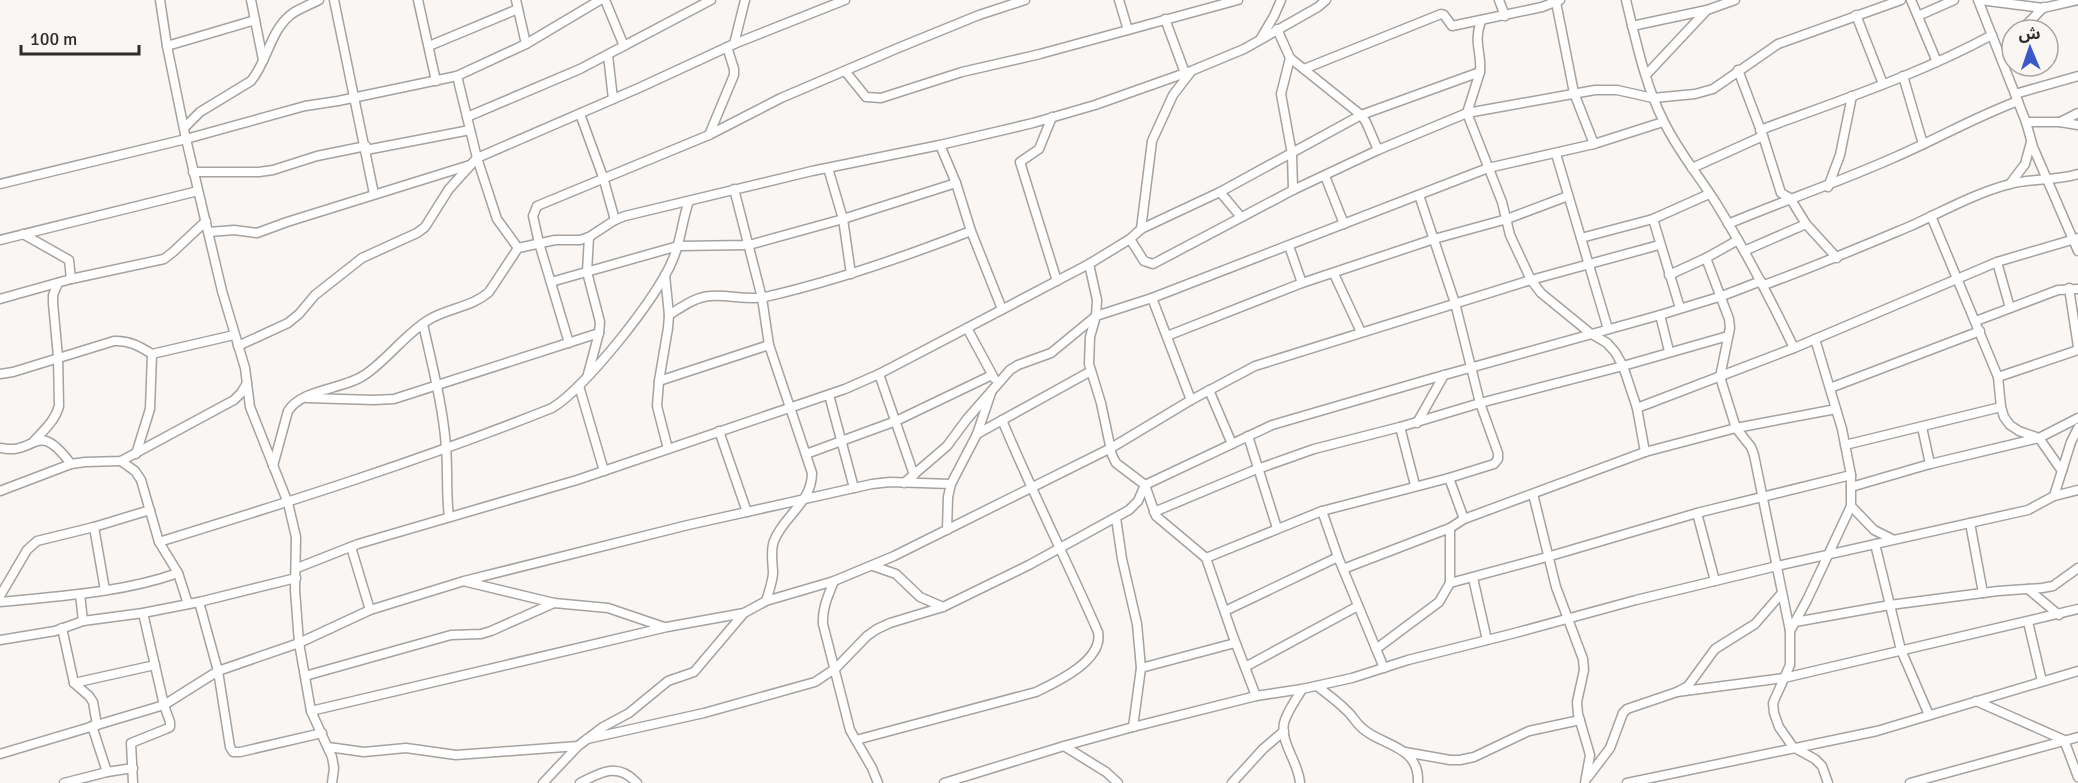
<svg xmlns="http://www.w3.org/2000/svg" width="2078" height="783" font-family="Signika,'Noto Sans Arabic',sans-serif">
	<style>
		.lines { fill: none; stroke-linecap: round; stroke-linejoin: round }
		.minor-casing { stroke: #a5a29f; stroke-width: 11 }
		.minor { stroke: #fff; stroke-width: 8 }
	</style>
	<rect width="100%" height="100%" fill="#f9f6f3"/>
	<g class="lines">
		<defs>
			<g id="minor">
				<path d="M 160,0 L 167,46 L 186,139 L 222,291 L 245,368 L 250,407 L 288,503 L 296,537 L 295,590 L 299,643 L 311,711 L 332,757 L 334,768 L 332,783"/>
				<path d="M 251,0 L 263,60"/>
				<path d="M 334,0 L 374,194"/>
				<path d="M 418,0 L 436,81"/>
				<path d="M 516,0 L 526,44"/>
				<path d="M 605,0 L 624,46"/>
				<path d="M 1119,0 L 1128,30"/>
				<path d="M 1499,0 L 1505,16"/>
				<path d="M 1626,0 C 1636,41 1645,85 1664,122 C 1678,151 1699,176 1716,203 C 1745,250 1770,298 1794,348"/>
				<path d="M 1911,0 L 1937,62"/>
				<path d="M 1978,0 L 2026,122 L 2033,147 L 2078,251"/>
				<path d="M 1980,0 L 2043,8 L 2078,0"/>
				<path d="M 1556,2 L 1574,93 L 1594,144"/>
				<path d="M 1856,15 L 1883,84"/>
				<path d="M 1918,16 L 1954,0"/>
				<path d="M 1165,19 L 1185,73"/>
				<path d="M 1481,21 C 1473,43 1482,52 1480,72 L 1467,113 L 1502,202 L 1510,235 L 1531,280 L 1541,293 L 1590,333 L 1607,343 L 1615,352 L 1623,366 L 1637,408 L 1645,452"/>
				<path d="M 1632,26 L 1707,10 L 1735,0"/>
				<path d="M 1277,29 L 1290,58 L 1361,115 L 1366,122 L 1378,150"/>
				<path d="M 2021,30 L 2044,7"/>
				<path d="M 1261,38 L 1274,16 L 1281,0"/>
				<path d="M 734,44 L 745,0"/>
				<path d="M 167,46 L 255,20"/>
				<path d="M 429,46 L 518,9"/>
				<path d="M 608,55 L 613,99"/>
				<path d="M 1290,58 L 1281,94 L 1292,154 L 1293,190"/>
				<path d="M 2001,58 L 2012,43"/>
				<path d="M 1304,69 L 1441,14 L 1444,15 L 1452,26 L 1542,7 L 1560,0"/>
				<path d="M 1738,70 L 1763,136 L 1781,193 L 1790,198 L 1806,224 L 1837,258"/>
				<path d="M 845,71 L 866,97 L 881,98 L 962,72 L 1040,54 L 1238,0"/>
				<path d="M 1646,75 L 1706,11"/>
				<path d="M 457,76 L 477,158 L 494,210 L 497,219 L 518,248"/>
				<path d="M 1903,76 L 1923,144"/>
				<path d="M 2015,94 L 2078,76"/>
				<path d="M 580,114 L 603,177 L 615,220"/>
				<path d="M 467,117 L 580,69 L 711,0"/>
				<path d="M 1052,117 L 1039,149 L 1020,162 L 1057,281"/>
				<path d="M 2026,122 L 2060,122 L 2078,125"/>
				<path d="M 2060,122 L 2078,113"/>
				<path d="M 184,128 L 200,112 L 251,81 C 268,61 270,29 293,13 C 301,8 311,4 319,0"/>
				<path d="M 1760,130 C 1838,101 1918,75 1992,35"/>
				<path d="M 709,135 L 734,75 L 734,69 L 727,47"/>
				<path d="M 940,145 L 956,183 L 971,231 L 1002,309"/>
				<path d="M 366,150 L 470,130"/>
				<path d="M 1556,154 L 1608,329"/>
				<path d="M 828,168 L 843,219 L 851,274"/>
				<path d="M 1692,168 L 1763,136"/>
				<path d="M 193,172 L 259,172 L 273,170 L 317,156 L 366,146"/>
				<path d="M 1325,176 L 1344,224"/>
				<path d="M 0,184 L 186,139 L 305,106 L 338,101 L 457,76 L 526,44 L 600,0"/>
				<path d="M 2010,184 L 2025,164 L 2031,142"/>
				<path d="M 1828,187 L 1840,155 L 1852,96"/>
				<path d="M 734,189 L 762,298 L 769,345 L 812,473 C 812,503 783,516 774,541 C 770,551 773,563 773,574 C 772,583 769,592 766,601"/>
				<path d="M 1220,192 L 1241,217"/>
				<path d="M 1931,216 L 1998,377 L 2001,407 L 2004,417 L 2010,425 L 2019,431 L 2039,438 L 2062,471"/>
				<path d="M 1653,219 L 1680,308"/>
				<path d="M 1728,224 C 1783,201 1839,182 1893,158 C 1935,140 1975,117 2018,101"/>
				<path d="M 1141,229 L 1152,141 L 1173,95 L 1190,73"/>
				<path d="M 209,232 L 234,230 L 257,233 L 287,222 L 470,165"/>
				<path d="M 23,234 L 69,260 L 71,279"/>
				<path d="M 1581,238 L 1653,219 L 1709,194"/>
				<path d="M 1130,239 L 1144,261 L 1153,264 L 1293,190 L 1378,150 L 1467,113 L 1595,90 L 1617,90 L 1653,98 L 1695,94 L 1713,89 L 1778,44 L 1901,0"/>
				<path d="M 0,240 L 198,191"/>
				<path d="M 1289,246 L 1302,283"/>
				<path d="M 1744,251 L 1806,224"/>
				<path d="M 1706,258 L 1729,319 L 1730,328 L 1720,377 L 1736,428 L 1751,447 L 1754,455 L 1790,631 L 1790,665 L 1773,703 L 1774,713 L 1779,727 L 1793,747 L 1815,759 L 1822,766 L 1828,783"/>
				<path d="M 1997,262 L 2010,308"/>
				<path d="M 1089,264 L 1097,300 L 1096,316 L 1090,337 L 1089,364 L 1101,403 L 1112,455 L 1116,463 L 1145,485 L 1156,516 L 1206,558 L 1233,636 L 1256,696"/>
				<path d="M 1334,274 L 1361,332"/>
				<path d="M 665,275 L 669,315 L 668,328 L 659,381 L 657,406 L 668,449"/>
				<path d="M 1669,275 L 1706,258 L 1738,240"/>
				<path d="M 551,282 L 678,246 L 749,245 L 843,219 L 956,183"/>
				<path d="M 1764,285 C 1814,267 1863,246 1913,225 C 1945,210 1976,193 2010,184 C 2032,178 2056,181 2078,174"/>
				<path d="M 2069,288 L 2078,347"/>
				<path d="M 1152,298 L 1191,400"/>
				<path d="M 0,299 L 71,279 L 164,259 L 173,252 L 206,221"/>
				<path d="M 669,315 C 682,307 695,297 710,296 C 728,294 748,301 765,297 C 836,281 904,257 971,231"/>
				<path d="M 1660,315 L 1669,351"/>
				<path d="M 1976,321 L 2058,290 L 2078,289"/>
				<path d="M 423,324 C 432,365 443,406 446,447 C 448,471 446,494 449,517"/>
				<path d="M 967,328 L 994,378"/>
				<path d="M 1167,336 L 1302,283 L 1434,239 L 1507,219 L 1568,196"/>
				<path d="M 569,343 L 539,243 L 533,216 L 537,206 L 709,135 L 781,98 L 898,48 L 979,15 L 1025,0"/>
				<path d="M 238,346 L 288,323 L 299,314 L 315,295 L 362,258 L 417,233 L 425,227 L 449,189 L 477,158 L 641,87 L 734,44 L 845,0"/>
				<path d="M 0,374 L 13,372 L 114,341 C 129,340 139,346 152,354 L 234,335"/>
				<path d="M 588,374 L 599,333 L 600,322 L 587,272 L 589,237"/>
				<path d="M 879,374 L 914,475"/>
				<path d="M 1998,377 L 2078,350"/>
				<path d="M 659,381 L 769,345"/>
				<path d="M 579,386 L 604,471"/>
				<path d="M 1830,388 L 1980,331"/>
				<path d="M 1209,390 L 1232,444"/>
				<path d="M 829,395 L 854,488"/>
				<path d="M 307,398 L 374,400 L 394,399 L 599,333"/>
				<path d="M 1637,408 L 1794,348 L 1997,262 L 2078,238"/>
				<path d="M 1417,423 L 1444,375"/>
				<path d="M 1400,427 L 1415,485"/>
				<path d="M 1922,427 L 1930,464"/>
				<path d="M 719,431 L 747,512"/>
				<path d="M 977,434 L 1091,371"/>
				<path d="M 1248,436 L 1277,528"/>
				<path d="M 34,441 C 44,430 55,421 59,406 L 58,357 L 53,303 L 53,295 L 58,283"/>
				<path d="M 1845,445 L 2001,407"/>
				<path d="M 0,448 C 37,456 36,417 71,464"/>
				<path d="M 136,454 L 150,409 L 152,354"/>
				<path d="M 806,454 L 896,421 L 992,375"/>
				<path d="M 121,461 L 135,471 L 141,480 L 159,542 L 178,573 L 188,604"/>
				<path d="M 273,466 L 288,411 C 303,388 344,390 366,374 C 389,358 406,333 430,319 C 449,308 472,307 489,292 L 518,248 L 555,240 L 580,240 L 589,237 L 615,220 L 625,216 L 812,171 L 940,145 L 1033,123 L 1095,105 L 1191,71 L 1244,49 L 1318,7 L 1326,0"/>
				<path d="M 1449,478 L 1464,519"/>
				<path d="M 904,483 L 947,446 L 967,419 L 1010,370 L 1018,365 L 1051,353 L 1096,316 L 1152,298 L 1488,168 L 1594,144 L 1663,122"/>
				<path d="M 1851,487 L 1930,464 L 2039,438 L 2078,418"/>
				<path d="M 0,491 L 71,464 L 85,462 L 121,461 L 234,400 L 241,393 L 247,383"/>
				<path d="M 1533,494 L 1556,587 L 1583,659 L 1584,670 L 1577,702 L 1578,714 L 1590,755 L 1585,783"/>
				<path d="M 2054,496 L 2071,442 L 2078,428"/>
				<path d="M 1851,506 L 1874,530 L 1892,539"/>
				<path d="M 1322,511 L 1338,557 L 1384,668"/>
				<path d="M 1154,512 L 1252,471 L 1314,449 L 1400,427 L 1480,403 L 1623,366 L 1728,336"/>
				<path d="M 1697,513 L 1715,581"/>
				<path d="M 1116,518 L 1122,559 L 1137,624 L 1141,668 L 1133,727"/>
				<path d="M 1970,523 L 1983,593"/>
				<path d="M 94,527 L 105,590"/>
				<path d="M 947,530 L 948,497 L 951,484 L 977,434 L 991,393"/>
				<path d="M 159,542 C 292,501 422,460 552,408 C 585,388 659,296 673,259 C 681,241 682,220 689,201"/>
				<path d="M 1875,544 L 1901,650 L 1929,715"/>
				<path d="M 351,547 L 370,610"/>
				<path d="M 1206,558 L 1322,511 L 1449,478 L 1494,464 L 1498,459 L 1498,453 L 1480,403 L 1455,303 L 1419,195"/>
				<path d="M 873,566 L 896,574 L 920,597 L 943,607"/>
				<path d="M 297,568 L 358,544 L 577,480 L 845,389 L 879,374 L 1089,264 L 1130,239 L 1141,229 L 1220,192 L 1361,115 L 1480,72"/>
				<path d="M 1343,569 L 1450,528 L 1464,519 L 1645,452 L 1736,428 L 1836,409"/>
				<path d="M 1473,578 L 1487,640"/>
				<path d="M 834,581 C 828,596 822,608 823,624 L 850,730 L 872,768 L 878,783"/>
				<path d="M 467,582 L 554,603 L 608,608 L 664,627"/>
				<path d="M 1450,583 L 1547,557 L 1697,513 L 1851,475"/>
				<path d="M 2028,589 L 2059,615"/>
				<path d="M 80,594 L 83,621"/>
				<path d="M 0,596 L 27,550 L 37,541 L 94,527 L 150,510"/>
				<path d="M 0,602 C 60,596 121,593 178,573"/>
				<path d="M 199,602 L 218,671 L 230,747 L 233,752 L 240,752 L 322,733"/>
				<path d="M 1225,611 L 1338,557"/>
				<path d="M 1795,622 L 1890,605 L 1998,591 L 2042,588 L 2053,586 L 2078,568"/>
				<path d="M 2028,622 L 2042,681"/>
				<path d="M 62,628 L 74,683 L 89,696 L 93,702 L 97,725"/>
				<path d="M 1790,631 L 1807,600 L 1851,506 L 1851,475 L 1842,429 L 1815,339"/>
				<path d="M 0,640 L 55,631 L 83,621 L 143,613 L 199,602 L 296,578"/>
				<path d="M 1376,649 L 1439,602 L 1450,583 L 1450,528"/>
				<path d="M 1245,667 L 1358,606"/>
				<path d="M 1141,668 L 1235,643"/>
				<path d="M 305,676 L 451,635 L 481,634 L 491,631 L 554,603"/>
				<path d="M 74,683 L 155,665"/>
				<path d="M 1317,686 C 1327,694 1337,701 1346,710 C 1352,715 1356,723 1362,728 C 1381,746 1420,745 1418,783"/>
				<path d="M 1677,692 L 1784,678 L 2078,609"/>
				<path d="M 1976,701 L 2064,740 L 2078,777"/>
				<path d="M 311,711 L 667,627 L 744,613 L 766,601 L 834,581 L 894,556 L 1111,448 L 1191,400 L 1255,366 L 1531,280 L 1659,245"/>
				<path d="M 92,726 L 107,772"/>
				<path d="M 587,739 L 704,713 L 815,682 L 836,668 L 867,636 L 877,629 L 890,623 L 943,607 L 1029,565 L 1129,510 L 1138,501 L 1145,485 L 1272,425 L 1430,379 L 1660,315 L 1722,296 L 1761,281"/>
				<path d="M 856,740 L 1036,692 C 1057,682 1104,660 1098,632 C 1067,561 1032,492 1002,420"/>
				<path d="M 1064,746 L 1106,772 L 1118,783"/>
				<path d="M 328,747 L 364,752 L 406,748 L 456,755 L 578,746"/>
				<path d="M 1405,752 L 1450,760 L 1460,760 L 1474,757 L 1529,731 L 1580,720"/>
				<path d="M 0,754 L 164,705 L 218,671 L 299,643 L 370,610 L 464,581 L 688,525 L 872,484 L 890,482 L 951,484"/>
				<path d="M 1588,777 L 1610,748 L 1623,713 L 1627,709 L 1677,692 L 1688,686 L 1715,649 L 1755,624 L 1781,594"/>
				<path d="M 64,783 L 107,772 L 133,768"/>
				<path d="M 133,783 L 131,743 L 166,729 L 170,727 L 170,722 L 164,705 L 143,613"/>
				<path d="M 543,783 L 578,746 L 603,727 L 629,713 L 668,681 L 694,672 L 744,613"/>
				<path d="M 580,783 C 601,772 618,762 637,783"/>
				<path d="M 944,783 L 1064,746 L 1133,727 L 1256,696 L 1302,689 L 1352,678 L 1408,660 L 1515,633 L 1636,600 L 1777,566 L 2028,510 L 2054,496 L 2078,490"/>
				<path d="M 1232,783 L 1263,749 L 1284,731"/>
				<path d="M 1300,783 C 1299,763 1280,743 1284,723 C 1287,711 1296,700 1302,689"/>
				<path d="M 1627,783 L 1877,731 L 2078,671"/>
				<path d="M 1910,783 L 2078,737"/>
			</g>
		</defs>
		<use href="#minor" class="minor-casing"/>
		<use href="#minor" class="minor"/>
	</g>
	<g transform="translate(2030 48) rotate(358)"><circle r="28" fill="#f9f6f3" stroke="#a7a5a3" stroke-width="1.5"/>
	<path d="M0-4.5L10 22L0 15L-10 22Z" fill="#3b58ca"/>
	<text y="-9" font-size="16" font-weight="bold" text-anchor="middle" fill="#2d2c2a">ش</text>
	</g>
	<path d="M21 45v9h118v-9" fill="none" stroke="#2d2c2a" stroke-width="3"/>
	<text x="30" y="45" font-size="18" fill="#2d2c2a" stroke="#f9f6f3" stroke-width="4.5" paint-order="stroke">100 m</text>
</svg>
